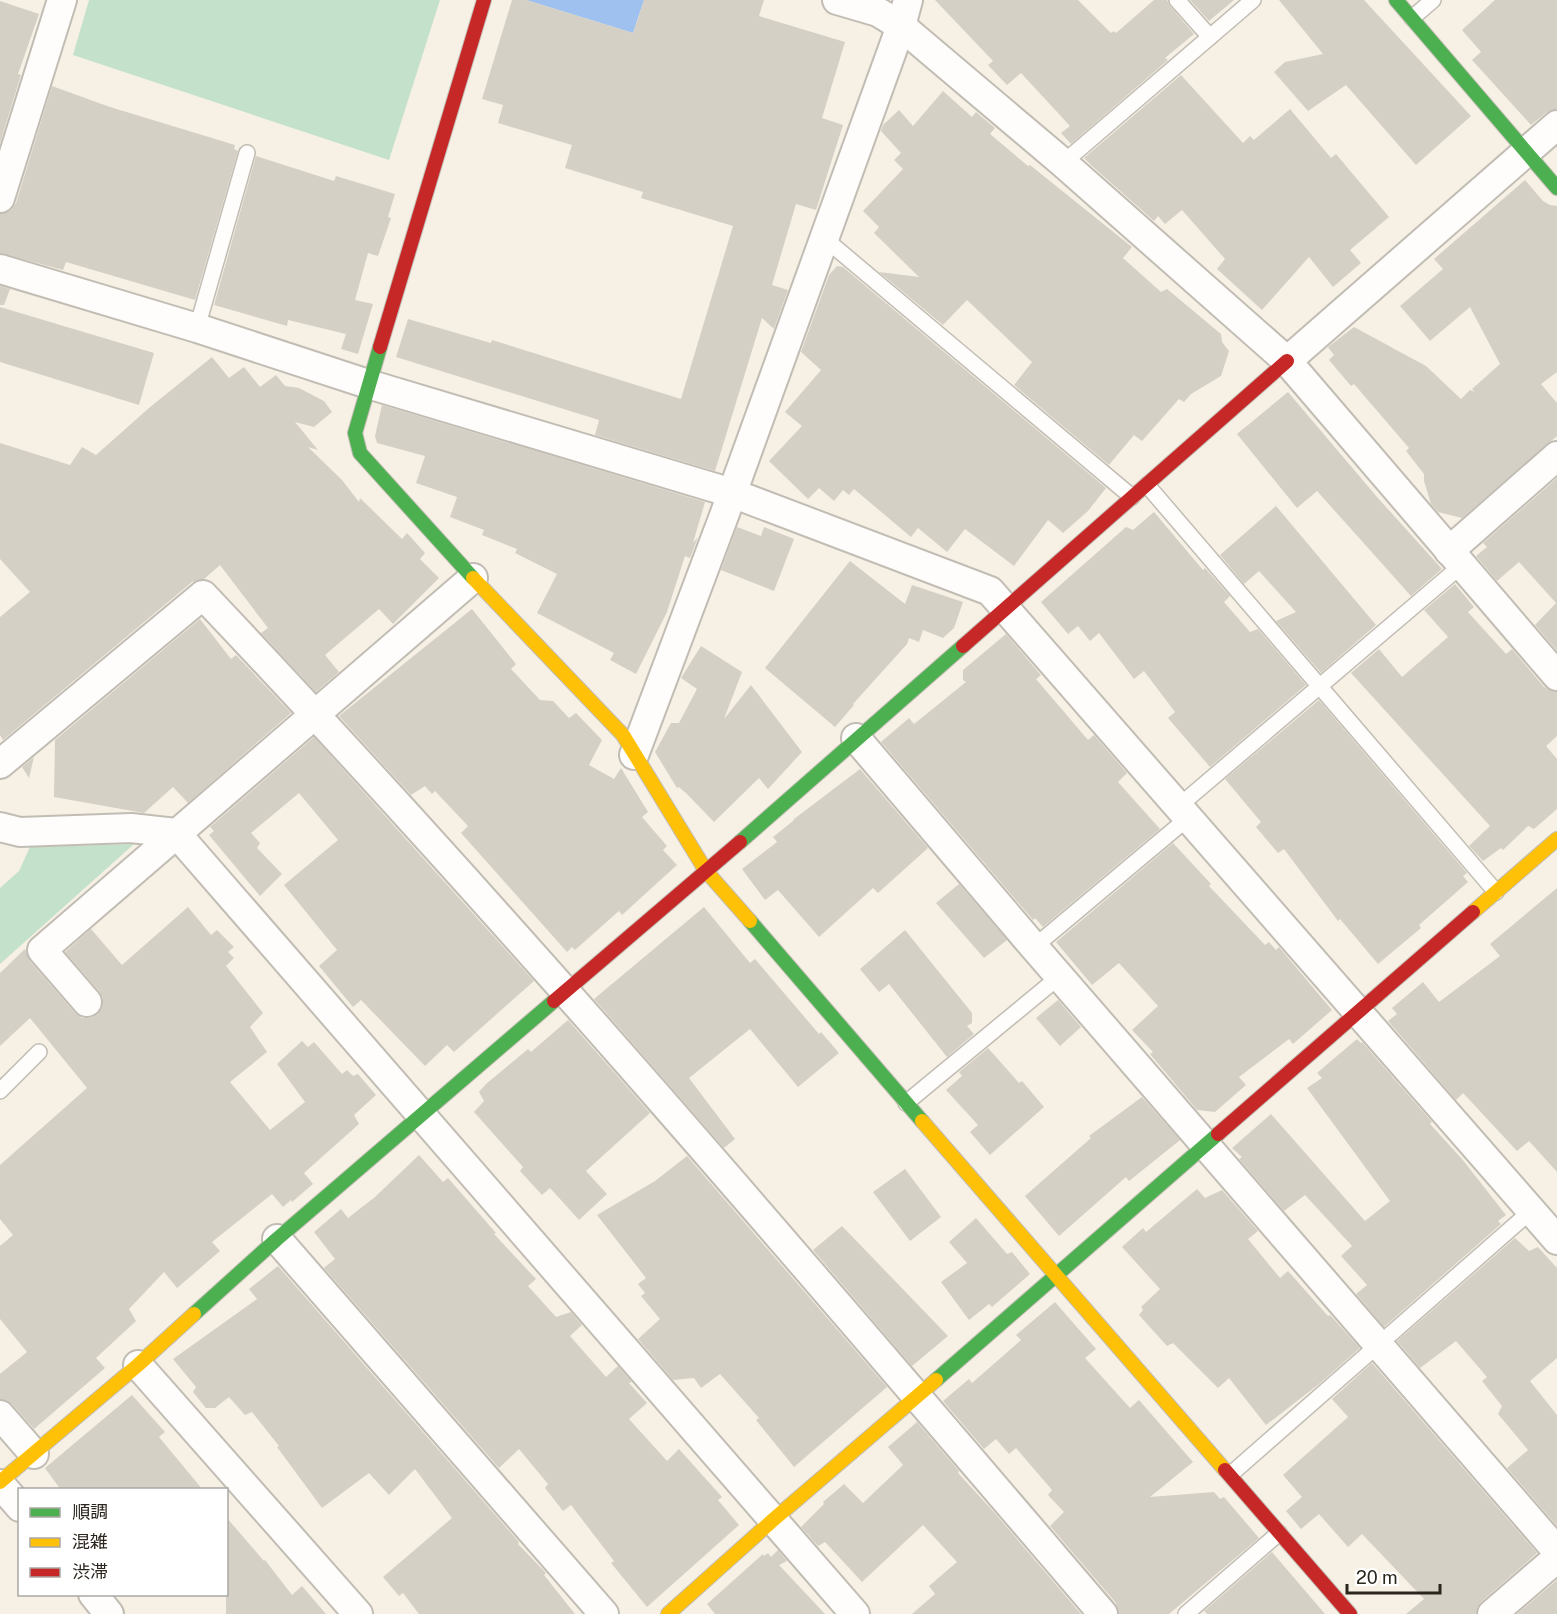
<svg xmlns="http://www.w3.org/2000/svg" width="1557" height="1614" font-family="'Public Sans','Noto Sans JP',sans-serif">
	<style>
		.green { fill: #c4e1cb }
		.water { fill: #9ec1f0 }
		.building { fill: #d5d0c6 }
		.lines { fill: none; stroke-linecap: round; stroke-linejoin: round }
		.lane-casing { stroke: #c2bdb4; stroke-width: 18 }
		.street-casing { stroke: #c2bdb4; stroke-width: 32 }
		.fast-casing { stroke: #c2bdb4; stroke-width: 16 }
		.slow-casing { stroke: #c2bdb4; stroke-width: 16 }
		.jam-casing { stroke: #c2bdb4; stroke-width: 16 }
		.lane { stroke: #fefdfb; stroke-width: 15 }
		.street { stroke: #fefdfb; stroke-width: 28 }
		.fast { stroke: #4caf50; stroke-width: 14 }
		.slow { stroke: #ffc107; stroke-width: 14 }
		.jam { stroke: #c62828; stroke-width: 14 }
	</style>
	<rect width="100%" height="100%" fill="#f6f0e5"/>
	<g class="green">
		<path d="M 89,0 L 440,0 L 389,160 L 73,55 Z"/>
		<path d="M 134,844 L 0,964 L 0,888 L 19,871 L 30,847 Z"/>
	</g>
	<path class="water" d="M 526,0 L 644,0 L 633,33 Z"/>
	<g class="building">
		<path d="M 512,0 L 526,0 L 633,33 L 644,0 L 764,0 L 759,16 L 845,42 L 822,118 L 843,125 L 816,210 L 796,204 L 772,285 L 788,290 L 774,329 L 762,318 L 715,471 L 595,435 L 599,420 L 396,357 L 408,319 L 491,343 L 492,340 L 681,399 L 733,226 L 641,198 L 643,192 L 565,168 L 572,145 L 498,123 L 503,105 L 482,99 Z"/>
		<path d="M 935,0 L 1078,0 L 1111,33 L 1114,31 L 1116,33 L 1154,0 L 1167,0 L 1170,6 L 1194,34 L 1165,58 L 1168,60 L 1071,144 L 1061,133 L 1070,126 L 1021,73 L 1007,85 L 988,65 L 993,61 Z"/>
		<path d="M 1190,0 L 1234,0 L 1209,21 Z"/>
		<path d="M 1279,0 L 1364,0 L 1471,116 L 1416,165 L 1346,85 L 1308,111 L 1274,72 L 1285,62 L 1323,54 Z"/>
		<path d="M 1495,0 L 1557,0 L 1557,109 L 1547,112 L 1531,125 L 1472,60 L 1481,52 L 1462,30 Z"/>
		<path d="M 0,1 L 39,14 L 18,74 L 21,75 L 0,143 Z"/>
		<path d="M 1181,75 L 1243,143 L 1250,136 L 1254,140 L 1290,109 L 1331,158 L 1336,154 L 1389,217 L 1350,250 L 1361,263 L 1333,287 L 1309,257 L 1262,310 L 1217,269 L 1225,259 L 1182,210 L 1165,224 L 1158,216 L 1154,221 L 1092,166 L 1084,158 Z"/>
		<path d="M 52,86 L 110,107 L 235,145 L 234,149 L 238,151 L 195,300 L 66,262 L 63,270 L 0,253 L 0,214 L 11,210 L 16,203 Z"/>
		<path d="M 943,91 L 972,117 L 976,112 L 995,128 L 990,134 L 1028,166 L 1030,165 L 1132,247 L 1123,258 L 1161,292 L 1167,289 L 1221,334 L 1222,342 L 1229,351 L 1221,376 L 1191,394 L 1184,402 L 1179,399 L 1142,441 L 1134,435 L 1109,465 L 1014,385 L 1032,362 L 967,300 L 943,325 L 879,272 L 919,277 L 874,233 L 879,227 L 863,211 L 903,169 L 894,160 L 901,153 L 881,131 L 883,125 L 899,110 L 913,126 Z"/>
		<path d="M 256,156 L 334,181 L 336,176 L 395,194 L 388,217 L 391,218 L 378,256 L 368,253 L 355,300 L 373,304 L 358,354 L 341,349 L 346,334 L 288,320 L 287,326 L 214,305 Z"/>
		<path d="M 1525,180 L 1543,201 L 1550,205 L 1557,206 L 1557,372 L 1541,384 L 1557,403 L 1557,436 L 1462,518 L 1438,512 L 1431,504 L 1424,481 L 1424,474 L 1406,451 L 1409,448 L 1354,384 L 1351,386 L 1329,360 L 1334,355 L 1328,347 L 1354,327 L 1426,366 L 1461,399 L 1470,390 L 1475,392 L 1472,389 L 1500,364 L 1470,307 L 1430,341 L 1400,306 L 1443,269 L 1434,259 Z"/>
		<path d="M 837,266 L 843,267 L 1106,488 L 1088,511 L 1063,533 L 1048,520 L 1014,566 L 965,529 L 947,552 L 918,528 L 911,537 L 854,489 L 849,495 L 843,490 L 834,501 L 819,488 L 808,499 L 769,461 L 802,426 L 785,412 L 821,370 L 801,352 L 829,275 Z"/>
		<path d="M 0,286 L 10,289 L 4,305 L 0,305 Z"/>
		<path d="M 0,307 L 154,353 L 139,405 L 0,362 Z"/>
		<path d="M 212,357 L 229,378 L 244,367 L 260,387 L 276,375 L 285,386 L 299,388 L 324,401 L 332,412 L 314,427 L 295,422 L 318,450 L 308,447 L 342,480 L 359,502 L 360,498 L 402,539 L 407,533 L 425,553 L 420,559 L 439,578 L 393,624 L 379,609 L 325,655 L 339,672 L 316,692 L 261,633 L 268,628 L 220,565 L 204,579 L 192,582 L 3,740 L 0,735 L 0,617 L 30,592 L 0,559 L 0,443 L 70,465 L 82,447 L 96,455 L 149,408 Z"/>
		<path d="M 1288,392 L 1377,497 L 1442,569 L 1411,596 L 1317,491 L 1297,508 L 1237,434 Z"/>
		<path d="M 382,405 L 705,502 L 693,543 L 698,537 L 690,558 L 685,556 L 667,612 L 636,674 L 610,660 L 614,653 L 537,613 L 557,574 L 515,553 L 517,549 L 482,535 L 484,530 L 450,517 L 457,497 L 416,483 L 425,456 L 377,443 L 375,436 Z"/>
		<path d="M 1557,478 L 1557,651 L 1535,625 L 1556,603 L 1519,562 L 1497,581 L 1476,556 L 1487,547 L 1483,543 Z"/>
		<path d="M 1276,506 L 1376,625 L 1321,673 L 1276,621 L 1296,612 L 1259,571 L 1244,584 L 1220,555 Z"/>
		<path d="M 1154,512 L 1203,570 L 1205,568 L 1230,596 L 1224,602 L 1250,632 L 1258,629 L 1306,685 L 1210,767 L 1168,718 L 1175,712 L 1144,671 L 1134,679 L 1099,633 L 1090,641 L 1078,626 L 1068,634 L 1041,602 L 1126,527 L 1133,530 Z"/>
		<path d="M 737,527 L 761,536 L 764,527 L 794,539 L 774,591 L 721,570 Z"/>
		<path d="M 850,561 L 905,604 L 912,585 L 963,602 L 954,628 L 943,638 L 923,630 L 919,642 L 909,638 L 907,644 L 853,704 L 854,705 L 835,727 L 765,668 Z"/>
		<path d="M 1455,584 L 1474,607 L 1468,612 L 1506,654 L 1512,649 L 1544,687 L 1551,691 L 1557,692 L 1557,736 L 1546,746 L 1557,759 L 1557,809 L 1534,829 L 1528,826 L 1503,850 L 1501,848 L 1483,861 L 1469,846 L 1490,826 L 1351,673 L 1379,649 L 1402,677 L 1448,637 L 1424,610 Z"/>
		<path d="M 472,609 L 516,664 L 511,669 L 540,700 L 553,701 L 569,718 L 576,713 L 602,740 L 589,765 L 614,779 L 621,768 L 648,812 L 642,817 L 667,846 L 663,850 L 677,865 L 622,915 L 619,911 L 575,950 L 572,947 L 567,952 L 461,833 L 468,826 L 435,791 L 432,794 L 425,786 L 411,795 L 339,716 Z"/>
		<path d="M 200,619 L 231,659 L 236,655 L 291,713 L 188,803 L 173,787 L 144,813 L 54,797 L 55,740 Z"/>
		<path d="M 1006,634 L 1041,675 L 1036,679 L 1088,740 L 1094,735 L 1127,773 L 1118,782 L 1160,829 L 1043,927 L 1035,918 L 1033,920 L 881,742 L 909,718 L 914,724 L 966,682 L 963,680 L 963,670 Z"/>
		<path d="M 701,646 L 742,672 L 724,719 L 751,685 L 802,752 L 768,789 L 759,778 L 714,822 L 687,794 L 679,787 L 677,788 L 655,752 L 671,723 L 679,723 L 697,689 L 681,678 Z"/>
		<path d="M 1319,700 L 1467,873 L 1463,876 L 1468,882 L 1419,925 L 1421,928 L 1378,964 L 1340,919 L 1338,921 L 1284,849 L 1278,853 L 1256,827 L 1261,822 L 1225,779 Z"/>
		<path d="M 314,737 L 534,981 L 454,1052 L 447,1045 L 425,1066 L 361,1000 L 353,1007 L 319,966 L 337,950 L 284,885 L 338,840 L 299,793 L 251,833 L 260,843 L 257,848 L 282,874 L 260,896 L 209,835 L 214,831 L 210,827 Z"/>
		<path d="M 34,757 L 29,778 L 22,767 Z"/>
		<path d="M 860,769 L 928,848 L 878,893 L 873,888 L 819,937 L 778,890 L 765,900 L 742,869 L 777,842 L 773,837 L 793,821 L 794,819 Z"/>
		<path d="M 1173,843 L 1211,884 L 1209,886 L 1265,945 L 1269,942 L 1276,950 L 1279,947 L 1332,1010 L 1293,1044 L 1289,1039 L 1239,1077 L 1246,1085 L 1215,1112 L 1197,1110 L 1150,1054 L 1153,1052 L 1132,1030 L 1158,1006 L 1119,963 L 1092,985 L 1056,942 Z"/>
		<path d="M 959,884 L 1007,940 L 984,958 L 936,903 Z"/>
		<path d="M 1557,888 L 1557,1172 L 1529,1141 L 1517,1151 L 1463,1093 L 1456,1100 L 1388,1021 L 1397,1014 L 1392,1008 L 1423,982 L 1439,1002 L 1500,956 L 1490,944 Z"/>
		<path d="M 188,907 L 211,935 L 217,930 L 234,947 L 228,952 L 234,958 L 226,966 L 263,1013 L 250,1027 L 267,1052 L 230,1082 L 270,1130 L 305,1102 L 277,1064 L 302,1041 L 308,1047 L 314,1042 L 342,1074 L 347,1070 L 353,1076 L 358,1074 L 376,1095 L 354,1115 L 359,1124 L 304,1173 L 313,1184 L 292,1202 L 291,1200 L 283,1207 L 272,1194 L 212,1242 L 220,1251 L 177,1288 L 164,1272 L 129,1309 L 136,1321 L 96,1358 L 105,1368 L 34,1429 L 12,1404 L 6,1400 L 0,1399 L 0,1374 L 27,1352 L 0,1319 L 0,1246 L 13,1235 L 0,1219 L 0,1165 L 87,1088 L 30,1018 L 0,1046 L 0,973 L 25,949 L 30,961 L 75,1013 L 82,1018 L 91,1018 L 98,1014 L 102,1008 L 103,998 L 99,991 L 65,952 L 91,929 L 122,965 Z"/>
		<path d="M 704,907 L 750,963 L 755,959 L 819,1034 L 821,1032 L 839,1053 L 798,1087 L 750,1029 L 689,1078 L 735,1139 L 724,1148 L 594,999 Z"/>
		<path d="M 905,930 L 972,1013 L 972,1023 L 967,1026 L 974,1034 L 947,1057 L 889,984 L 879,992 L 860,969 Z"/>
		<path d="M 1058,1000 L 1081,1027 L 1060,1046 L 1036,1018 Z"/>
		<path d="M 568,1020 L 650,1113 L 586,1171 L 607,1194 L 579,1220 L 550,1188 L 542,1195 L 520,1171 L 523,1167 L 474,1112 L 484,1101 L 479,1092 L 486,1084 L 528,1049 L 531,1052 Z"/>
		<path d="M 1357,1039 L 1361,1043 L 1362,1042 L 1432,1122 L 1430,1124 L 1462,1159 L 1506,1215 L 1498,1221 L 1501,1224 L 1384,1327 L 1356,1294 L 1367,1285 L 1341,1256 L 1352,1246 L 1305,1195 L 1284,1211 L 1239,1159 L 1242,1157 L 1232,1148 L 1271,1114 L 1365,1221 L 1390,1201 L 1307,1088 L 1322,1078 L 1317,1073 Z"/>
		<path d="M 988,1048 L 1019,1083 L 1022,1081 L 1044,1107 L 990,1155 L 970,1132 L 978,1125 L 946,1090 L 962,1076 L 959,1072 Z"/>
		<path d="M 1142,1097 L 1180,1140 L 1129,1181 L 1126,1177 L 1059,1236 L 1025,1196 L 1091,1138 L 1089,1136 Z"/>
		<path d="M 419,1155 L 443,1182 L 448,1178 L 496,1233 L 494,1234 L 536,1279 L 528,1286 L 556,1317 L 571,1312 L 582,1325 L 570,1336 L 606,1377 L 618,1366 L 632,1382 L 629,1383 L 647,1403 L 629,1419 L 667,1461 L 679,1449 L 722,1497 L 718,1500 L 739,1525 L 647,1607 L 611,1563 L 614,1561 L 571,1505 L 563,1511 L 545,1488 L 548,1484 L 519,1449 L 499,1468 L 324,1268 L 335,1259 L 314,1232 L 341,1209 L 348,1218 L 375,1197 Z"/>
		<path d="M 687,1156 L 887,1387 L 794,1467 L 756,1420 L 759,1418 L 720,1374 L 701,1388 L 694,1378 L 673,1380 L 638,1339 L 660,1319 L 641,1296 L 645,1293 L 638,1284 L 646,1278 L 597,1215 L 655,1181 Z"/>
		<path d="M 905,1169 L 941,1217 L 910,1241 L 873,1192 Z"/>
		<path d="M 1197,1189 L 1205,1198 L 1222,1190 L 1258,1231 L 1248,1239 L 1280,1278 L 1288,1271 L 1328,1316 L 1330,1315 L 1360,1348 L 1319,1384 L 1266,1425 L 1229,1378 L 1218,1388 L 1173,1343 L 1167,1346 L 1139,1315 L 1143,1310 L 1141,1307 L 1160,1289 L 1122,1247 L 1143,1228 L 1146,1232 Z"/>
		<path d="M 976,1218 L 1007,1254 L 1012,1252 L 1030,1274 L 992,1307 L 989,1304 L 969,1320 L 941,1282 L 967,1263 L 949,1242 Z"/>
		<path d="M 842,1226 L 948,1336 L 912,1366 L 813,1250 Z"/>
		<path d="M 1515,1238 L 1529,1251 L 1538,1247 L 1557,1268 L 1557,1358 L 1530,1381 L 1557,1415 L 1557,1526 L 1507,1468 L 1528,1450 L 1498,1414 L 1502,1406 L 1482,1381 L 1487,1377 L 1456,1341 L 1420,1368 L 1397,1341 Z"/>
		<path d="M 278,1266 L 519,1542 L 518,1544 L 546,1573 L 544,1575 L 575,1614 L 419,1614 L 403,1593 L 399,1596 L 383,1577 L 452,1518 L 415,1469 L 389,1495 L 369,1473 L 322,1508 L 277,1447 L 279,1446 L 252,1412 L 245,1415 L 229,1397 L 215,1408 L 206,1408 L 193,1392 L 196,1387 L 173,1359 L 257,1299 L 249,1289 Z"/>
		<path d="M 1055,1302 L 1096,1349 L 1085,1358 L 1130,1408 L 1139,1400 L 1193,1462 L 1150,1497 L 1214,1492 L 1220,1499 L 1224,1497 L 1259,1538 L 1169,1614 L 1119,1614 L 1116,1603 L 1050,1526 L 1064,1512 L 1048,1495 L 1052,1490 L 1016,1448 L 1009,1454 L 996,1439 L 984,1449 L 943,1401 L 969,1379 L 972,1383 L 1021,1340 L 1016,1335 Z"/>
		<path d="M 1372,1363 L 1537,1553 L 1481,1602 L 1477,1608 L 1476,1614 L 1406,1614 L 1424,1599 L 1362,1534 L 1348,1547 L 1319,1514 L 1301,1529 L 1286,1511 L 1302,1497 L 1283,1475 L 1348,1417 L 1332,1399 Z"/>
		<path d="M 132,1395 L 165,1432 L 159,1437 L 203,1490 L 61,1490 L 45,1468 Z"/>
		<path d="M 917,1422 L 959,1471 L 958,1473 L 993,1511 L 1081,1614 L 912,1614 L 935,1594 L 929,1586 L 957,1562 L 923,1525 L 862,1582 L 825,1542 L 818,1546 L 801,1527 L 824,1504 L 823,1502 L 844,1484 L 863,1503 L 903,1465 L 888,1447 Z"/>
		<path d="M 226,1517 L 264,1561 L 265,1560 L 292,1595 L 302,1586 L 326,1614 L 226,1614 Z"/>
		<path d="M 778,1550 L 787,1561 L 779,1565 L 825,1614 L 715,1614 L 707,1604 L 763,1554 L 764,1556 L 768,1553 L 771,1557 Z"/>
		<path d="M 1272,1552 L 1325,1614 L 1207,1614 L 1204,1611 Z"/>
		<path d="M 1557,1580 L 1557,1614 L 1517,1614 Z"/>
	</g>
	<g class="lines">
		<defs>
			<g id="lane">
				<path d="M 1177,0 L 1210,37"/>
				<path d="M 1412,18 L 1433,0"/>
				<path d="M 1063,163 L 1253,0"/>
				<path d="M 824,238 L 1132,497"/>
				<path d="M 197,328 L 247,153"/>
				<path d="M 1147,485 L 1496,892"/>
				<path d="M 1179,806 L 1462,565"/>
				<path d="M 1034,947 L 1188,818"/>
				<path d="M 0,1091 L 39,1052"/>
				<path d="M 906,1103 L 1060,976"/>
				<path d="M 1231,1474 L 1531,1211"/>
				<path d="M 1186,1614 L 1279,1533"/>
			</g>
			<g id="street">
				<path d="M 837,0 L 878,12 L 901,26 L 1063,163 L 1287,361 L 1557,676"/>
				<path d="M 0,198 L 62,0"/>
				<path d="M 0,269 L 197,328 L 368,384 L 732,493 L 990,591 L 1557,1240"/>
				<path d="M 1287,361 L 1557,125"/>
				<path d="M 1449,551 L 1557,456"/>
				<path d="M 856,738 L 1034,947 L 1557,1551"/>
				<path d="M 634,755 L 725,513 L 901,26 L 908,0"/>
				<path d="M 0,764 L 203,595 C 515,924 809,1270 1103,1614"/>
				<path d="M 0,827 L 20,832 L 131,828 L 176,833 L 855,1614"/>
				<path d="M 87,1002 L 42,950 L 473,578"/>
				<path d="M 277,1239 L 604,1614"/>
				<path d="M 138,1365 L 358,1614"/>
				<path d="M 0,1415 L 34,1454"/>
				<path d="M 0,1484 L 20,1507"/>
				<path d="M 93,1594 L 109,1614"/>
				<path d="M 1492,1614 L 1557,1558"/>
			</g>
			<g id="fast">
				<path d="M 1396,0 L 1557,188"/>
				<path d="M 380,347 L 355,433 L 360,453 L 473,578"/>
				<path d="M 740,842 L 963,646"/>
				<path d="M 750,921 L 922,1121"/>
				<path d="M 194,1314 L 277,1239 L 554,1001"/>
				<path d="M 936,1380 L 1218,1134"/>
			</g>
			<g id="slow">
				<path d="M 473,578 L 623,735 L 706,871 L 750,921"/>
				<path d="M 1473,912 L 1557,839"/>
				<path d="M 922,1121 L 1225,1470"/>
				<path d="M 0,1482 L 138,1365 L 194,1314"/>
				<path d="M 668,1614 L 773,1520 L 936,1380"/>
			</g>
			<g id="jam">
				<path d="M 380,347 L 484,0"/>
				<path d="M 963,646 L 1287,361"/>
				<path d="M 554,1001 L 740,842"/>
				<path d="M 1218,1134 L 1473,912"/>
				<path d="M 1225,1470 L 1350,1614"/>
			</g>
		</defs>
		<use href="#lane" class="lane-casing"/>
		<use href="#street" class="street-casing"/>
		<use href="#fast" class="fast-casing"/>
		<use href="#slow" class="slow-casing"/>
		<use href="#jam" class="jam-casing"/>
		<use href="#lane" class="lane"/>
		<use href="#street" class="street"/>
		<use href="#fast" class="fast"/>
		<use href="#slow" class="slow"/>
		<use href="#jam" class="jam"/>
	</g>
	<rect x="18" y="1488" width="210" height="108" fill="#ffffff" stroke="#aaa8a5" stroke-width="1.5"/>
	<rect x="30" y="1508" width="30" height="9" fill="#4caf50" stroke="#aaa8a5" stroke-width="1.5"/>
	<text x="72" y="1518" font-size="18" fill="#2b261d">順調</text>
	<rect x="30" y="1538" width="30" height="9" fill="#ffc107" stroke="#aaa8a5" stroke-width="1.5"/>
	<text x="72" y="1548" font-size="18" fill="#2b261d">混雑</text>
	<rect x="30" y="1568" width="30" height="9" fill="#c62828" stroke="#aaa8a5" stroke-width="1.5"/>
	<text x="72" y="1578" font-size="18" fill="#2b261d">渋滞</text>
	<path d="M1347 1584v9h93v-9" fill="none" stroke="#2b261d" stroke-width="3"/>
	<text x="1356" y="1584" font-size="18" fill="#2b261d" stroke="#ffffff" stroke-width="4.5" paint-order="stroke">20 m</text>
</svg>
